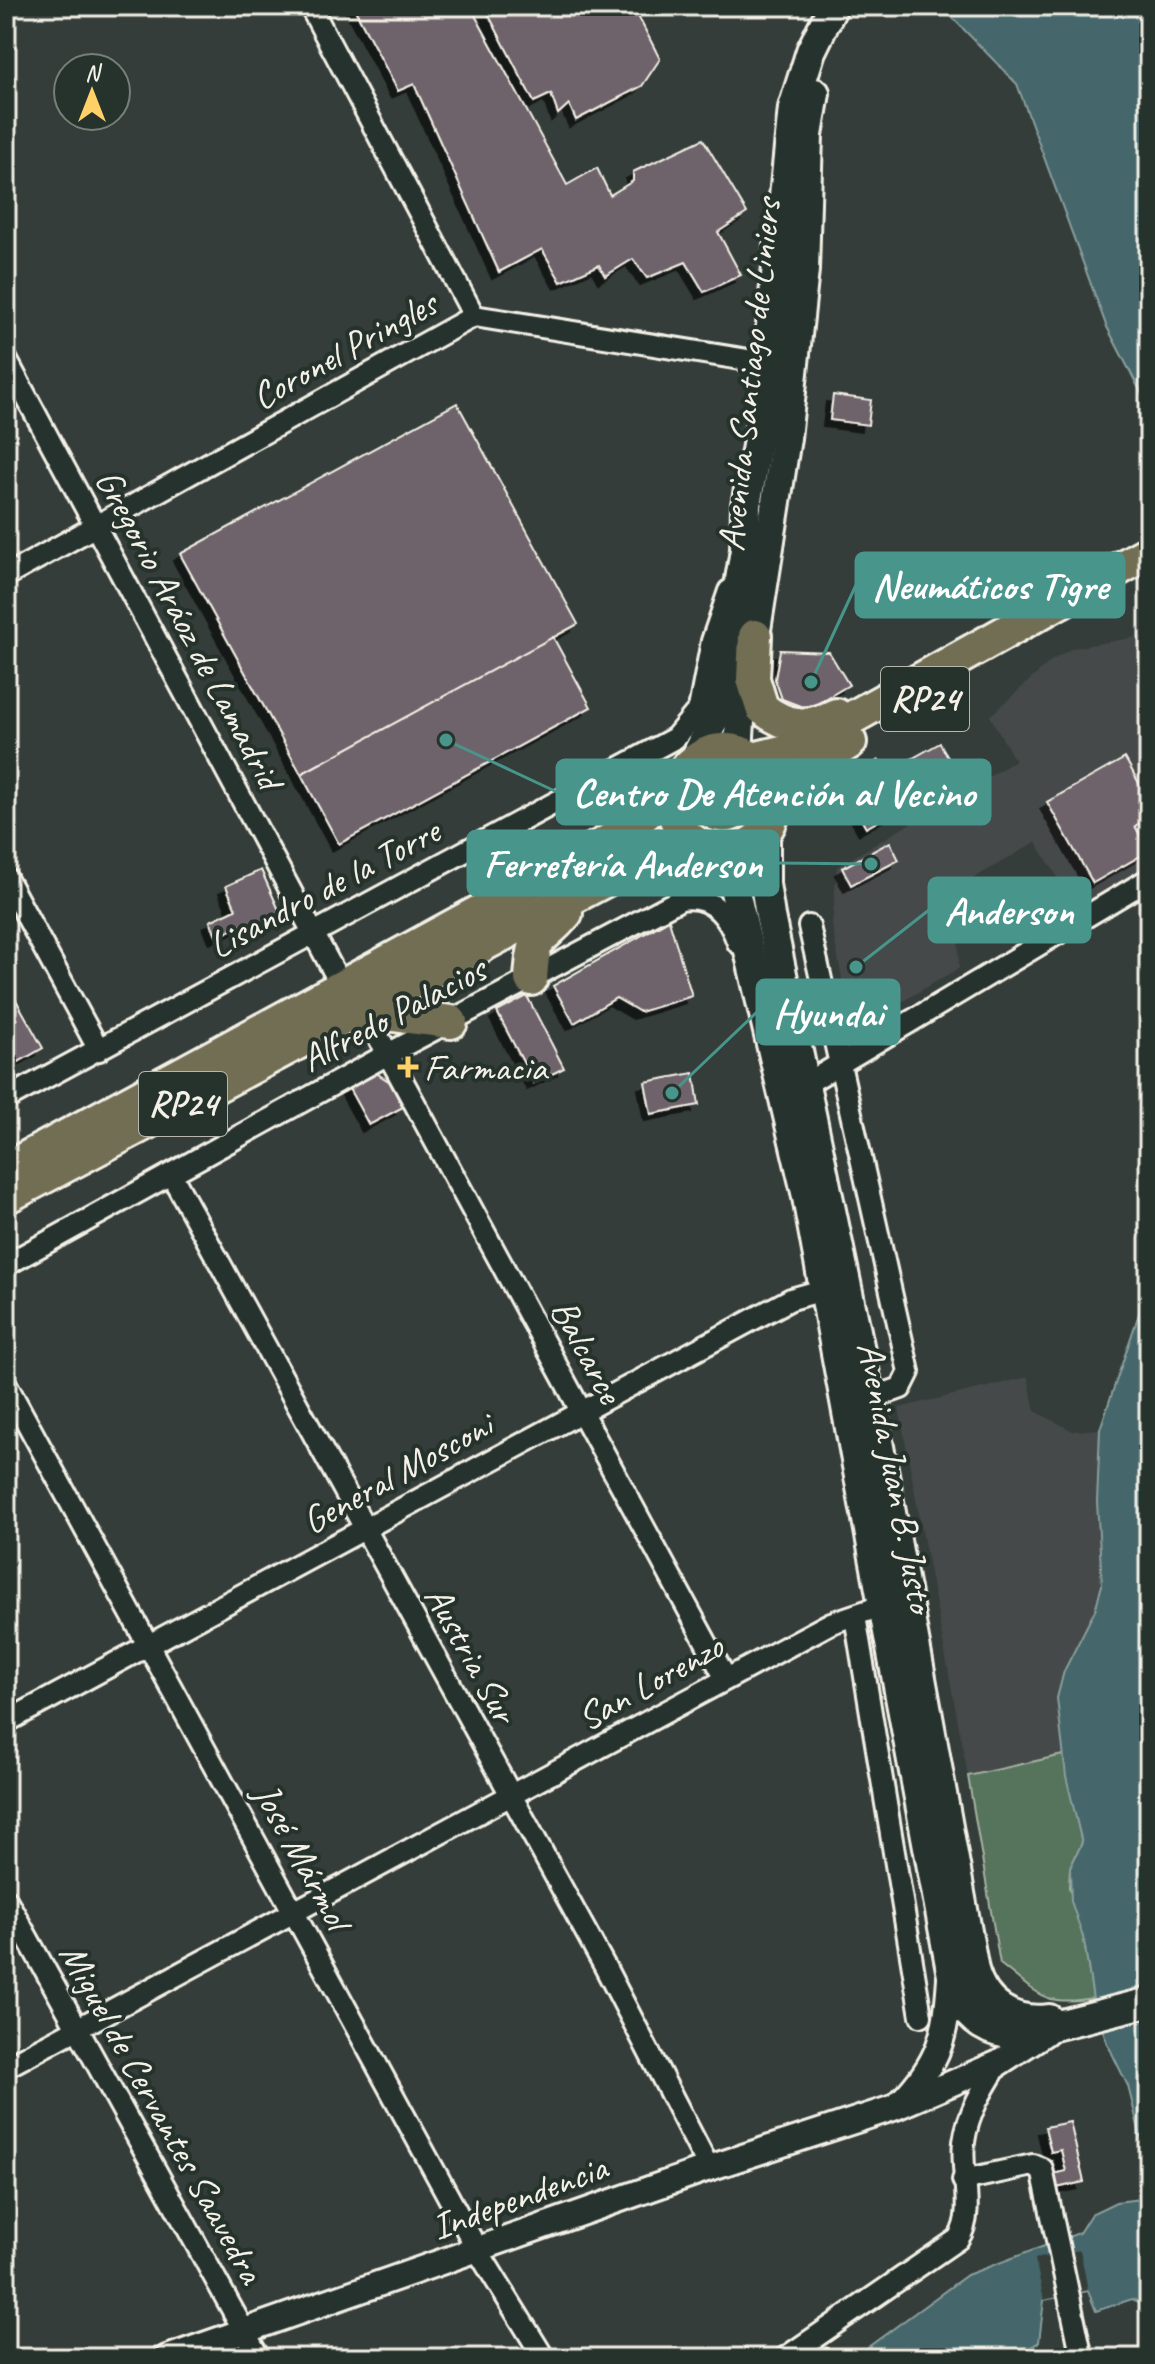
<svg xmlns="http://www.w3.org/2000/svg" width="1155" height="2364" font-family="Caveat,sans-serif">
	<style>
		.built { fill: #454948 }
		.green { fill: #56735b; stroke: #a5b2a2; stroke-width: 2 }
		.water { fill: #44666b; stroke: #8a9e9d; stroke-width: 2 }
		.pier { fill: #343d39 }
		.building { fill: #6e646a; stroke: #f4f1e8; stroke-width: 2; filter: url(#shadow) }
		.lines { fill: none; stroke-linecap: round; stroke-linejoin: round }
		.minor-casing { stroke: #f4f1e8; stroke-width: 26 }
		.tertiary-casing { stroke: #f4f1e8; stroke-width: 30 }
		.secondary-casing { stroke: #f4f1e8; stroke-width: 34 }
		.primary-casing { stroke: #f4f1e8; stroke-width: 38 }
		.minor { stroke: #26332d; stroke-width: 20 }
		.tertiary { stroke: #26332d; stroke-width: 24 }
		.secondary { stroke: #26332d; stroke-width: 28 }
		.primary { stroke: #726e52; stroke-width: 32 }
		.poi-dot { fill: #ffd166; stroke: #26332d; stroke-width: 3 }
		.labels { text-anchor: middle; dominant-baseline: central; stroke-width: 8; stroke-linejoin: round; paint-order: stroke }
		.shield { fill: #26332d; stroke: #b6b8b0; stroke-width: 2 }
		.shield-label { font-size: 36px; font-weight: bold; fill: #f4f1e8 }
		.street-label { font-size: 38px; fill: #f4f1e8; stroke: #26332d }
		.poi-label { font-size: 38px; fill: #f4f1e8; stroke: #26332d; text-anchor: start }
		.leader { fill: none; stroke: #48958c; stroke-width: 3 }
		.callout-dot { fill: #48958c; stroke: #26332d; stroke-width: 3 }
		.callout { fill: #48958c; stroke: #48958c; stroke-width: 3 }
		.callout-label { font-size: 40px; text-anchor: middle; font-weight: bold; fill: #fff }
	</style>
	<defs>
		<filter id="shadow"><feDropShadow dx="-7" dy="7" stdDeviation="0" flood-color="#0009"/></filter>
	</defs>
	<rect width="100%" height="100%" fill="#343d39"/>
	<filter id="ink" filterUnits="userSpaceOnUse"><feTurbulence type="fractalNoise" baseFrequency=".0125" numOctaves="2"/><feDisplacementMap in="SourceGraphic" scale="16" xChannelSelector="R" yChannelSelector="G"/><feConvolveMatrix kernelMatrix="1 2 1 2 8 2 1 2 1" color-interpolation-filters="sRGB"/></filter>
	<g filter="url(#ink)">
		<g class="built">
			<path d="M 1149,635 L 1149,872 L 1079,912 L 1036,842 L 957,888 L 959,968 L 858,1028 L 850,1022 L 832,925 L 837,867 L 1015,761 L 990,716 L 1051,661 L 1072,648 Z"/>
			<path d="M 1028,1377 L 1035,1411 L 1073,1431 L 1100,1429 L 1097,1502 L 1102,1585 L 1095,1610 L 1064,1671 L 1057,1698 L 1063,1755 L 968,1776 L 899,1408 Z"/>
		</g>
		<g class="green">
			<path d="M 717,759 L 755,773 L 764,812 L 736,841 L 686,823 L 684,783 Z"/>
			<path d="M 1063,1755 L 1082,1843 L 1070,1868 L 1069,1887 L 1084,1940 L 1093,1998 C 1042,2007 1038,1993 1000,1964 L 968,1776 Z"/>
		</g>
		<g class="water">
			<path d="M 941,6 L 1149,6 L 1149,408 L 1106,325 L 1017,84 Z"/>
			<path d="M 1149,1284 L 1149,2170 L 1128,2086 L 1107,2043 L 1093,1999 L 1084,1940 L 1071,1901 L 1070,1868 L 1082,1843 L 1066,1776 L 1057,1698 L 1064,1671 L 1095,1610 L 1102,1585 L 1097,1502 L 1100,1429 Z"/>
			<path d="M 1149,2187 L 1149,2306 L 1132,2299 L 1096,2311 L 1088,2291 L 1044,2300 L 1039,2342 L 1028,2349 L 971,2352 L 947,2358 L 853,2358 L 967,2275 L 1079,2233 L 1091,2214 L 1116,2202 L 1141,2199 Z"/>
		</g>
		<path class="pier" d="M 1080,2250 L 1088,2290 L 1044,2300 L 1035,2259 Z"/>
		<g class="building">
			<path d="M 353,6 L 470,6 L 567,185 L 597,168 L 610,195 L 633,181 L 633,172 L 703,139 L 747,213 L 718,232 L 741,275 L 704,292 L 686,262 L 647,278 L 633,259 L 605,276 L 599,265 L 561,282 L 542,249 L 499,272 L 414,84 L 398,91 Z"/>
			<path d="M 484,6 L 633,6 L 660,59 L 642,86 L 576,120 L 569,104 L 558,114 L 551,94 L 534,102 Z"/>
			<path d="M 833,395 L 871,400 L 868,425 L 830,420 Z"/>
			<path d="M 457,403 L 578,624 L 301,774 L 180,554 Z"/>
			<path d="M 553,637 L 591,707 L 339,844 L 301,774 Z"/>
			<path d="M 780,650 L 829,652 L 849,685 L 808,709 L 782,699 L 775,679 Z"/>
			<path d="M 940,743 L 951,763 L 897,793 L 905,806 L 866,828 L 840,782 L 879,760 L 886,773 Z"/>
			<path d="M 1125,758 L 1149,801 L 1149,817 L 1135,826 L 1149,851 L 1093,883 L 1047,802 Z"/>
			<path d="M 890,842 L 899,860 L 851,885 L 842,868 Z"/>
			<path d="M 261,870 L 279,910 L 277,922 L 249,935 L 244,924 L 217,937 L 210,921 L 236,909 L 226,886 Z"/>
			<path d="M 669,920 L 692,996 L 640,1012 L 616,998 L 574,1023 L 553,986 Z"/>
			<path d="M 527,996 L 564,1068 L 534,1083 L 497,1012 Z"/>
			<path d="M 16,1000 L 43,1048 L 15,1064 L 6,1048 L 6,1006 Z"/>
			<path d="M 373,1071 L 390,1082 L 403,1107 L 369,1125 L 347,1085 Z"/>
			<path d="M 694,1073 L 699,1105 L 651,1114 L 645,1082 Z"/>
			<path d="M 1070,2122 L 1084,2182 L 1056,2188 L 1053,2174 L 1066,2171 L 1061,2150 L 1051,2152 L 1045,2127 Z"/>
		</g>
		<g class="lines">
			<defs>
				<g id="minor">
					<path d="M 310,6 L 474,316"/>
					<path d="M 6,359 L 341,985"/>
					<path d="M 6,576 L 474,316 L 779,365"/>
					<path d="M 6,878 L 99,1050"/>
					<path d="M 809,926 L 909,1372 L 901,1388 L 870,1399"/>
					<path d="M 361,1011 L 382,1043 L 726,1679"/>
					<path d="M 806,1084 L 1149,879"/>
					<path d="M 6,1099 L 675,738 L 699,709 L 712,641 L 729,591"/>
					<path d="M 171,1174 L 604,1965 L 709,2168"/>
					<path d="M 6,1265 L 388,1054 L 681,899 C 712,894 729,917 738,943"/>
					<path d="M 6,1384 L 478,2251 L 544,2358"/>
					<path d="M 855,1616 L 921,2016"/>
					<path d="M 6,1722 L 791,1299 L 823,1290"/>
					<path d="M 6,1899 L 259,2358"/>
					<path d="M 6,2067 L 831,1623 L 893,1602"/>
					<path d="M 963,2180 L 1033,2165 L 1042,2169 L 1082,2358"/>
					<path d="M 785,2358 L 958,2239 C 976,2213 960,2172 964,2142 C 968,2112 984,2087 999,2063"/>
				</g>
				<g id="tertiary">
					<path d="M 900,2103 C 941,2061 946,2035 950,1978"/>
					<path d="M 167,2358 L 709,2168 L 896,2107 L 999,2063 L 1045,2033"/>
				</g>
				<g id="secondary">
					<path d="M 738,752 L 742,690 L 755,636 L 786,438 L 804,270 L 808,135 L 815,93"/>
					<path d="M 695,759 L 718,711 L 745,550 L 746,505 L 761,424 L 793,108 L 811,51 L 833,6"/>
					<path d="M 765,831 L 765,884 L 770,916 L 872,1408 L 974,1970 C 984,2005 1013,2024 1049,2019"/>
					<path d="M 720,852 L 733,883 L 806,1192 L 956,1997 C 971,2021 989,2034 1018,2035 L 1149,2002"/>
				</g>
				<g id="primary">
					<path d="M 755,636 L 753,679 L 762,708 C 787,728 808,729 836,715"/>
					<path d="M 753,759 L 798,748 L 1149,552"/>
					<path d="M 775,802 L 807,770 L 850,742"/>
					<path d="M 531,979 C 534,929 539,946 566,913"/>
					<path d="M 361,1011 L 451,1022"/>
					<path d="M 6,1169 L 604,844 C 622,833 638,821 653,807 C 679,781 696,740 739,752 C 752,756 764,767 770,780 C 776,793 776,809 770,822 C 751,865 682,858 674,811 C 672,801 675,790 677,780"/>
					<path d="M 6,1197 L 636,864 L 659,855 L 703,847"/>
				</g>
			</defs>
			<use href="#minor" class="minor-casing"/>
			<use href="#tertiary" class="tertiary-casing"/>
			<use href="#secondary" class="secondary-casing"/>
			<use href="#primary" class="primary-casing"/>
			<use href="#minor" class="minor"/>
			<use href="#tertiary" class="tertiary"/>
			<use href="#secondary" class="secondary"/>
			<use href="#primary" class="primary"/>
		</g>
	</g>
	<path class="poi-dot" d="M404 1055h8v8h8v8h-8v8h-8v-8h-8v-8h8z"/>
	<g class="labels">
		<g class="shield">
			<rect x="881" y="667" width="88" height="64" rx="6"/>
			<rect x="139" y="1072" width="88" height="64" rx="6"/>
		</g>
		<g class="shield-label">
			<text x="925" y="699">RP24</text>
			<text x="183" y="1104">RP24</text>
		</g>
		<g class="street-label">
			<text transform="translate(344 350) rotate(-29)">Coronel Pringles</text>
			<text transform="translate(749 375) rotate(-84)">Avenida Santiago de Liniers</text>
			<text transform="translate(189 629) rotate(62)">Gregorio Aráoz de Lamadrid</text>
			<text transform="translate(324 888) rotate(-28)">Lisandro de la Torre</text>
			<text transform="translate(393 1014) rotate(-28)">Alfredo Palacios</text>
			<text transform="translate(587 1351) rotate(62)">Balcarce</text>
			<text transform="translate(397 1473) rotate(-29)">General Mosconi</text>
			<text transform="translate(896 1477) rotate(79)">Avenida Juan B. Justo</text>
			<text transform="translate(471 1654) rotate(61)">Austria Sur</text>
			<text transform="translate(650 1682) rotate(-29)">San Lorenzo</text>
			<text transform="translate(302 1856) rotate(61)">José Mármol</text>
			<text transform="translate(162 2113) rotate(61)">Miguel de Cervantes Saavedra</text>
			<text transform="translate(519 2197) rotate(-20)">Independencia</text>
		</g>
		<g class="poi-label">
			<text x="424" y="1067">Farmacia</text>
		</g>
	</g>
	<path class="leader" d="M811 682L856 585M446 740L557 792M871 864L778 863M856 967L929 910M672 1093L757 1012"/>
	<g class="callout-dot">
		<circle cx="811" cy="682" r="8"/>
		<circle cx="446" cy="740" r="8"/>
		<circle cx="871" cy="864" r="8"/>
		<circle cx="856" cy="967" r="8"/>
		<circle cx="672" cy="1093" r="8"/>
	</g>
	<g class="callout">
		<rect x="856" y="553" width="268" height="64" rx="8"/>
		<rect x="557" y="760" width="433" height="64" rx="8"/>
		<rect x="468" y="831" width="310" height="64" rx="8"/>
		<rect x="929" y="878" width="161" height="64" rx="8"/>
		<rect x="757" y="980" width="142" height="64" rx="8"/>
	</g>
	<g class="callout-label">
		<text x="990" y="599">Neumáticos Tigre</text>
		<text x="774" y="806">Centro De Atención al Vecino</text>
		<text x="623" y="877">Ferretería Anderson</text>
		<text x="1009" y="924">Anderson</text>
		<text x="828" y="1026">Hyundai</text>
	</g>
	<rect width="1155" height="2364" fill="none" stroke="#26332d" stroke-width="32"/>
	<rect x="16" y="16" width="1123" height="2332" fill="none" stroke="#f4f1e8" stroke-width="3" filter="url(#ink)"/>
	<g transform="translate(92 92)"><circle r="38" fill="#26332d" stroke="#787f78" stroke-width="2"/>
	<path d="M0-6L14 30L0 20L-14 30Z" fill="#ffd166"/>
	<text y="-12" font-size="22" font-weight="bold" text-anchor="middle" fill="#f4f1e8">N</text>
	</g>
</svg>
